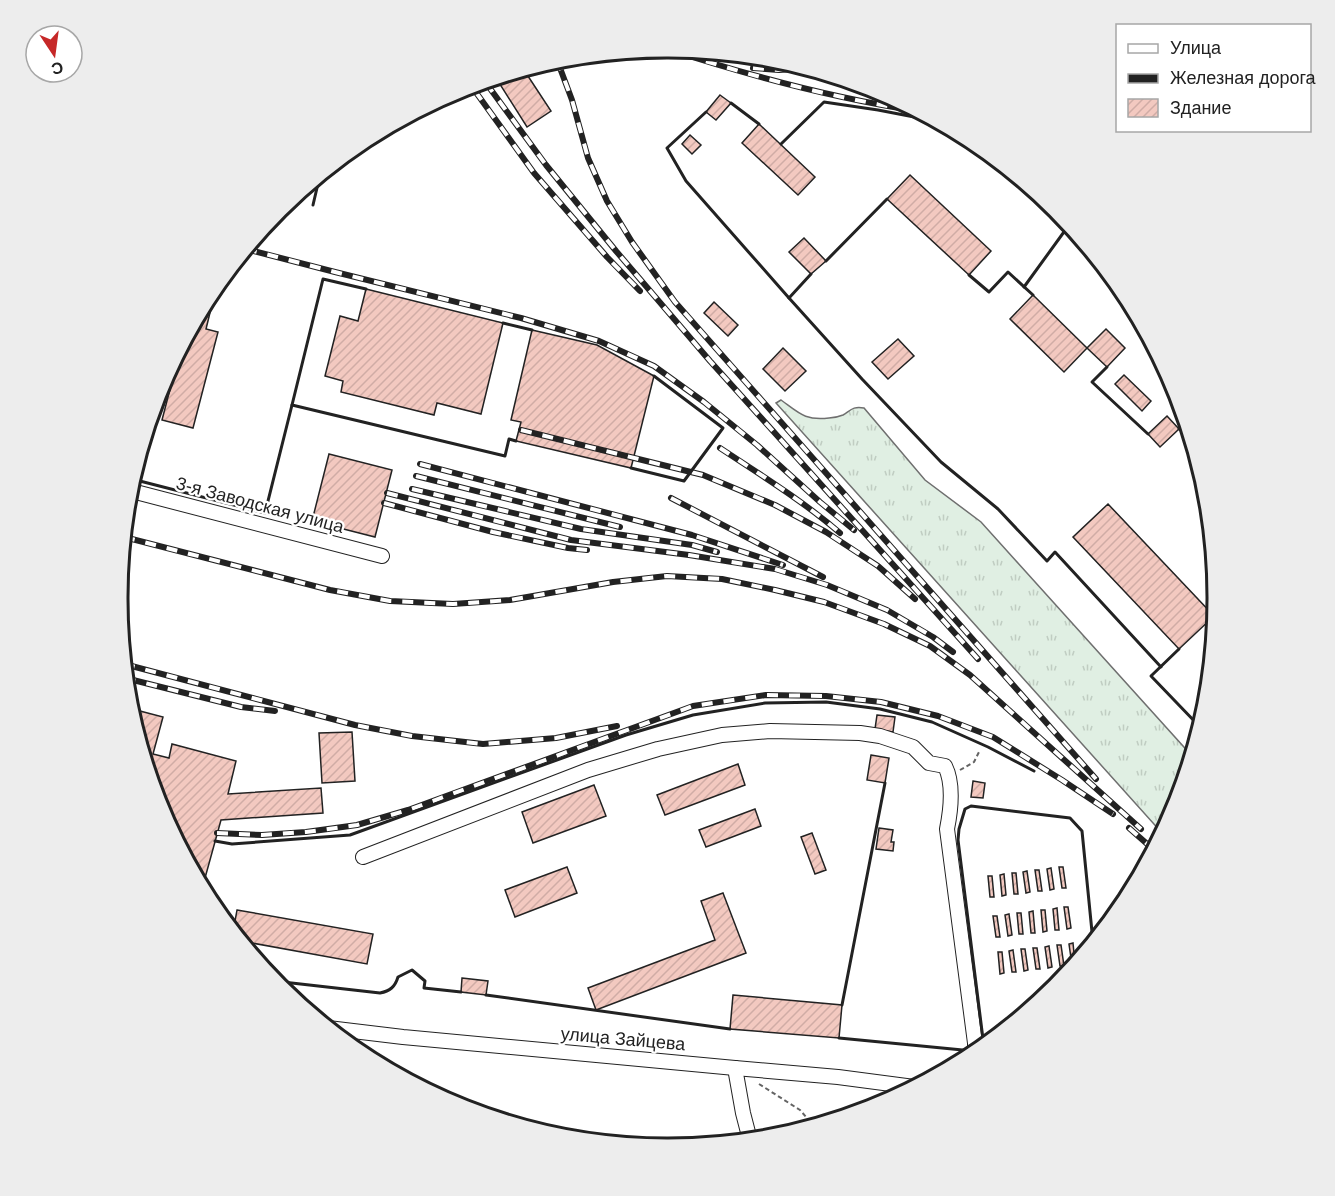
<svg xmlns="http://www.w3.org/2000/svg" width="1335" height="1196" font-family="Helvetica,sans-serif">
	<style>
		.grass { fill: url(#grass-tufts); stroke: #6f6f6f; stroke-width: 1.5 }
		.building { fill: url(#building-hatch); stroke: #222; stroke-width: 1.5 }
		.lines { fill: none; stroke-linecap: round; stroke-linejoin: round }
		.minor-casing { stroke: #222; stroke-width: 16 }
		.path { stroke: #646464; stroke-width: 2; stroke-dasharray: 4.5 3; stroke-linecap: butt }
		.minor { stroke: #fff; stroke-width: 14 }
		.rail-casing { stroke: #222; stroke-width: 6 }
		.rail { stroke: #fff; stroke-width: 4; stroke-dasharray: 11; stroke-linecap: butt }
		.wall { stroke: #222; stroke-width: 3 }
		.labels { text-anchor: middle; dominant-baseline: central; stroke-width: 4.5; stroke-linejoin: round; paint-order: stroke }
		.street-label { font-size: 18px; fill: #222; stroke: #fff }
		.rim { fill: none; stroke: #222; stroke-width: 3 }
	</style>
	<defs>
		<pattern id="grass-tufts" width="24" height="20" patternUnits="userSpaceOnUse" patternTransform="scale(1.5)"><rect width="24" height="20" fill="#e0efe3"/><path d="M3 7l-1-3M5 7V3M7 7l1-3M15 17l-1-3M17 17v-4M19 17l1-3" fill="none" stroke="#c0cdc2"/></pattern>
		<pattern id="building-hatch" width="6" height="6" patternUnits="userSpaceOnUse" patternTransform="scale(1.5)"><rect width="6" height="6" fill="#f3c9c0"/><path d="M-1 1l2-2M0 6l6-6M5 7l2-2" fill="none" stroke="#d0aca5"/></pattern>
	</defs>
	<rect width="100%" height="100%" fill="#fff"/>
	<path class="grass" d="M 781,400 C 799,413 805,421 829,418 C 834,418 838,417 843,415 C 851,410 853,406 864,408 L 925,480 L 981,522 L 1192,756 L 1175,809 L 1162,833 L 776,403 Z"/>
	<g class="building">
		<path d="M 524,70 L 551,111 L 527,127 L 496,78 Z"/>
		<path d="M 720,95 L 731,103 L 716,120 L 706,112 Z"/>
		<path d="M 759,124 L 815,177 L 798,195 L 742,143 Z"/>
		<path d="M 690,135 L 701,145 L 692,154 L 682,144 Z"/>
		<path d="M 910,175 L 991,251 L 969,275 L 887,199 Z"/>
		<path d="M 804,238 L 826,261 L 811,274 L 789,252 Z"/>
		<path d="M 217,284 L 206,329 L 218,332 L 193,428 L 162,420 L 181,347 L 192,326 L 199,328 L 206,301 Z"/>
		<path d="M 366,289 L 503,323 L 481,414 L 437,403 L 434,415 L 341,392 L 343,381 L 325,376 L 340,316 L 358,321 Z"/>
		<path d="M 1033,295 L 1087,348 L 1064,372 L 1010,319 Z"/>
		<path d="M 714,302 L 738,325 L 728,336 L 704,313 Z"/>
		<path d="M 1106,329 L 1125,348 L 1107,367 L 1087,348 Z"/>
		<path d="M 532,330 L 597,345 L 654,376 L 631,468 L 516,441 L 521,422 L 511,420 Z"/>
		<path d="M 898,339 L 914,356 L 888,379 L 872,362 Z"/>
		<path d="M 783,348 L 806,371 L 785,391 L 763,369 Z"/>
		<path d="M 1124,375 L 1151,401 L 1142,411 L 1115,384 Z"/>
		<path d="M 1167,416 L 1179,429 L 1160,447 L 1148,434 Z"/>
		<path d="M 329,454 L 392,470 L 375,537 L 312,521 Z"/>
		<path d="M 1108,504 L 1214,616 L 1179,649 L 1073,537 Z"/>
		<path d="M 140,711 L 163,717 L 153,754 L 169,758 L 172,744 L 236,761 L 228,794 L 321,788 L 323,813 L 221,820 L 202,889 L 159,808 L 135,729 Z"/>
		<path d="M 877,715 L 895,717 L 893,732 L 875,729 Z"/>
		<path d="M 352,732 L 355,781 L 322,783 L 319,733 Z"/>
		<path d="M 871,755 L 889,758 L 885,783 L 867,780 Z"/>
		<path d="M 738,764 L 745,785 L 665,815 L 657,795 Z"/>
		<path d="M 973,781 L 985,783 L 983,798 L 971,797 Z"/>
		<path d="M 594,785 L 606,816 L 533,843 L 522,812 Z"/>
		<path d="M 755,809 L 761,826 L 706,847 L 699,830 Z"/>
		<path d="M 879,828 L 893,830 L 891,842 L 894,842 L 893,851 L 876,849 Z"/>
		<path d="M 812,833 L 826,870 L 815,874 L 801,837 Z"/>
		<path d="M 567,867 L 577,893 L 515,917 L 505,890 Z"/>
		<path d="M 1059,867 L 1063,867 L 1066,888 L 1062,888 Z"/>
		<path d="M 1051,868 L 1054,889 L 1050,890 L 1047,869 Z"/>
		<path d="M 1035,870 L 1039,870 L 1042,891 L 1038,891 Z"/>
		<path d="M 1027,871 L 1030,892 L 1026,893 L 1023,872 Z"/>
		<path d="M 1012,873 L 1016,873 L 1018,894 L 1014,894 Z"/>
		<path d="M 1004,874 L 1006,895 L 1002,896 L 1000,875 Z"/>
		<path d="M 988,876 L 992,876 L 994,897 L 990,897 Z"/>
		<path d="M 723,893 L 746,953 L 596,1010 L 588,988 L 715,940 L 701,901 Z"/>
		<path d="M 1064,907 L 1068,907 L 1071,928 L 1067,929 Z"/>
		<path d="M 1057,908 L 1059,930 L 1055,930 L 1053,909 Z"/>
		<path d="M 237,910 L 373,934 L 367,964 L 241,941 L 233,932 Z"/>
		<path d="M 1041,910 L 1045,910 L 1047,931 L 1043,932 Z"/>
		<path d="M 1033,911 L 1035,933 L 1031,933 L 1029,912 Z"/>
		<path d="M 1017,913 L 1021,913 L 1023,934 L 1019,934 Z"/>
		<path d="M 1009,914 L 1012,935 L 1008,936 L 1005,915 Z"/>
		<path d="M 993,916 L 997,916 L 1000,937 L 996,937 Z"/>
		<path d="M 1073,943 L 1075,964 L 1072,965 L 1069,944 Z"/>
		<path d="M 1057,945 L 1061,945 L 1064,966 L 1060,966 Z"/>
		<path d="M 1049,946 L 1052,967 L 1048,968 L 1045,947 Z"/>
		<path d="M 1033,948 L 1037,948 L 1040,969 L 1036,969 Z"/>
		<path d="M 1021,949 L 1025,949 L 1028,970 L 1024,971 Z"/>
		<path d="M 1013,950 L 1016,972 L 1012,972 L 1009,951 Z"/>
		<path d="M 998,952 L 1002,952 L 1004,973 L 1000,974 Z"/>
		<path d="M 462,978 L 488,981 L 486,995 L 461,992 Z"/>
		<path d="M 733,995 L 842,1005 L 839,1038 L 730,1029 Z"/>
	</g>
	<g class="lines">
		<defs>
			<g id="minor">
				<path d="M 128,490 L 382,556"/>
				<path d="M 363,857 L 588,770 L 658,749 L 722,735 L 770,731 L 860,733 L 880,736 L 913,747 L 929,763 L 945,766 C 954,784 951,809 947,829 L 975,1043 L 975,1054"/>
				<path d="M 328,1028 L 403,1037 L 735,1068 L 838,1077 L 914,1087"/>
				<path d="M 735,1068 L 743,1113 L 750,1140"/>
			</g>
		</defs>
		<use href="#minor" class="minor-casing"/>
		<g class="path">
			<path d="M 960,770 L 974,762 L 979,752"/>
			<path d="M 759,1084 L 800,1110 L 814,1126"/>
		</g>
		<use href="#minor" class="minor"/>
		<defs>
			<g id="rail">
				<path d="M 664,48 C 747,75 832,98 918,111"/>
				<path d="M 557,60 L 572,100 L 588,158 L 607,201 L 632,242 L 675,302 L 1096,779"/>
				<path d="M 753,68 L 779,70 L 807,68"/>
				<path d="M 486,83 L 546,165 L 616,251 L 710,361 L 978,659"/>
				<path d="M 475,91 L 534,173 L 607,257 L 640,291"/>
				<path d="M 246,249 L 335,272 L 521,318 L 599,341 L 654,366 L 704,402 L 757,445 L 820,502 L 854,530"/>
				<path d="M 521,430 L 703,475 L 775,505 L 826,532 L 878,566 L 915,599"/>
				<path d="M 720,448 C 761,475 803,501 840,533"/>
				<path d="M 420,464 L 692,535 L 783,565"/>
				<path d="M 416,476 L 620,527"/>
				<path d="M 412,489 L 581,529 L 692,545 L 717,552"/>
				<path d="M 387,493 L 571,540 L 689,555 L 775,569 L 827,585 L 887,610 L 933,637 L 953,652"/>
				<path d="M 671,498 L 823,577"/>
				<path d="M 384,503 L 493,532 L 568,548 L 587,550"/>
				<path d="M 124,537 L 330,590 L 390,601 L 453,604 L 510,600 L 613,582 L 667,576 L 722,579 L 775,590 L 824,602 L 884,624 L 930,646 L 970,675 L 1141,829"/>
				<path d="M 124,664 L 355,725 L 412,736 L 483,744 L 556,738 L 617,726"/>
				<path d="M 125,678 L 241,707 L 275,711"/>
				<path d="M 1129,828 L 1154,850"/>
				<path d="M 217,833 L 262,835 L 306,832 L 357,825 L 408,810 L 693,706 L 766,695 L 826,696 L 881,702 L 938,716 L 993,737 L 1062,780 L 1113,814"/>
			</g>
		</defs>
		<use href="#rail" class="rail-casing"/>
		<use href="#rail" class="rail"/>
		<g class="wall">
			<path d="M 731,103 L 759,124"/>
			<path d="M 706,112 L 667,148 L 686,181 L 789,298 L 811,274"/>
			<path d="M 781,144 L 824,102 L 878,110 L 935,121"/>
			<path d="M 313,205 L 320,175"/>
			<path d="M 826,261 L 887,199"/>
			<path d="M 969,275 L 989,292 L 1008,272 L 1033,295"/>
			<path d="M 1024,287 L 1069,225"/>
			<path d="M 366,289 L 323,279 L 292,405 L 505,456 L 509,439 L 516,441"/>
			<path d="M 789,298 L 862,379 L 941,462 L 998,509 L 1047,561 L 1055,552 L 1161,667"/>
			<path d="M 503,323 L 532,330"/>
			<path d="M 1107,367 L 1092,382 L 1148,434"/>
			<path d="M 1179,429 L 1185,432 L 1191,438"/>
			<path d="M 631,468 L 684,481 L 723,428 L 654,376"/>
			<path d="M 132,479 L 265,513 L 292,405"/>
			<path d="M 1179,649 L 1151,676 L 1200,727"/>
			<path d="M 215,841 L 232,844 L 350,835 L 626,735 L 693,715 L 765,703 L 826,702 L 880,709 L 932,722 L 988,747 L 1034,771"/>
			<path d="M 274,981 L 380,993 C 390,991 395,987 398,977 L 412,970 L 425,981 L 424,988 L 461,992"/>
			<path d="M 486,995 L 730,1029"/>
			<path d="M 842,1005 L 885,783"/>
			<path d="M 839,1038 L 973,1051"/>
			<path d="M 984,1047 L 958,840 L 959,829 L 965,809 L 971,806 L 1070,818 L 1082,831 L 1093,942"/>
		</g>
	</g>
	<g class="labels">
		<g class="street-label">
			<text transform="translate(260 505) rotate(15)">3-я Заводская улица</text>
			<text transform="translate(623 1039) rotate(5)">улица Зайцева</text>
		</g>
	</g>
	<path d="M0 0H1335V1196H0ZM667 58H668A539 539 0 0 1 1207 597V599A539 539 0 0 1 668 1138H667A539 539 0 0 1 128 599V597A539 539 0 0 1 667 58Z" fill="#ededed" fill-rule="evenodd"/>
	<path class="rim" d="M667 58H668A539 539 0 0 1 1207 597V599A539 539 0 0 1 668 1138H667A539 539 0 0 1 128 599V597A539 539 0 0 1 667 58Z"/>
	<rect x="1116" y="24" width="195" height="108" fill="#ffffff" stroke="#a7a7a7" stroke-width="1.5"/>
	<rect x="1128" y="44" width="30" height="9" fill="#ffffff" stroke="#a7a7a7" stroke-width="1.5"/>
	<text x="1170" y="54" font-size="18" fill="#222222">Улица</text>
	<rect x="1128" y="74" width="30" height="9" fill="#222222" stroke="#a7a7a7" stroke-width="1.5"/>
	<text x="1170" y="84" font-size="18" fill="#222222">Железная дорога</text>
	<rect x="1128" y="99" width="30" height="18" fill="url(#building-hatch)" stroke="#a7a7a7" stroke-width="1.5"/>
	<text x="1170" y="114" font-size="18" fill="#222222">Здание</text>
	<g transform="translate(54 54) rotate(167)"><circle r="28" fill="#ffffff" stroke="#a7a7a7" stroke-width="1.5"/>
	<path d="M0-4.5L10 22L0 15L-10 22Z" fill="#c62828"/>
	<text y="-9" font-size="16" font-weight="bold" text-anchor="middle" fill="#222222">С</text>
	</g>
</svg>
